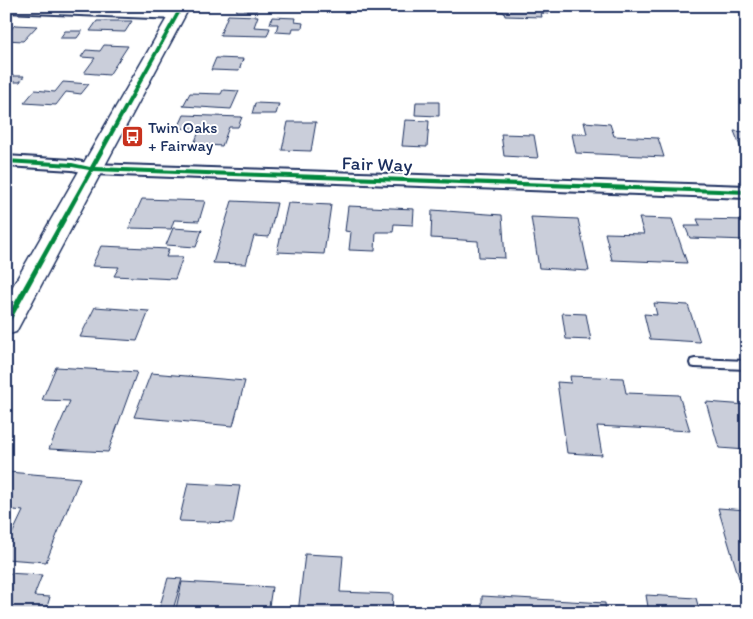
<svg xmlns="http://www.w3.org/2000/svg" width="753" height="619" font-family="Itim,sans-serif">
	<style>
		.building { fill: #caceda; stroke: #1b2f5e }
		.lines { fill: none; stroke-linecap: round; stroke-linejoin: round }
		.lane-casing { stroke: #1b2f5e; stroke-width: 4 }
		.street-casing { stroke: #1b2f5e; stroke-width: 4 }
		.secondary-casing { stroke: #1b2f5e; stroke-width: 3 }
		.lane { fill: #fff; fill-rule: evenodd }
		.street { fill: #fff; fill-rule: evenodd }
		.secondary { fill: #fff; fill-rule: evenodd }
		.cycleway-casing { stroke: #fff; stroke-width: 3 }
		.cycleway { fill: #00873e; fill-rule: evenodd }
		.labels { text-anchor: middle; dominant-baseline: central; stroke-width: 4; stroke-linejoin: round; paint-order: stroke }
		.far-poi-label { font-size: 16px; fill: #1b2f5e; stroke: #fff; text-anchor: start }
		.street-label { font-size: 19px; fill: #1b2f5e; stroke: #fff }
	</style>
	<rect width="100%" height="100%" fill="#fff"/>
	<filter id="ink" filterUnits="userSpaceOnUse"><feTurbulence type="fractalNoise" baseFrequency=".02" numOctaves="2"/><feDisplacementMap in="SourceGraphic" scale="10" xChannelSelector="R" yChannelSelector="G"/><feConvolveMatrix kernelMatrix="1 2 1 2 8 2 1 2 1" color-interpolation-filters="sRGB"/></filter>
	<g filter="url(#ink)">
		<g class="building">
			<path d="M 238,6 L 258,6 L 256,11 L 236,11 Z"/>
			<path d="M 496,6 L 547,6 L 549,14 L 541,13 L 542,17 L 505,16 L 504,12 L 497,11 Z"/>
			<path d="M 228,15 L 258,16 L 254,27 L 270,28 L 267,36 L 220,35 Z"/>
			<path d="M 272,17 L 296,18 L 295,22 L 303,23 L 302,28 L 293,28 L 292,33 L 276,32 L 278,24 L 270,24 Z"/>
			<path d="M 97,21 L 132,21 L 125,32 L 90,31 Z"/>
			<path d="M 15,25 L 37,26 L 23,41 L 6,40 L 6,35 Z"/>
			<path d="M 65,31 L 82,31 L 77,38 L 60,38 Z"/>
			<path d="M 104,45 L 128,46 L 109,75 L 84,73 L 95,58 L 81,57 L 86,50 L 100,51 Z"/>
			<path d="M 216,58 L 243,59 L 239,71 L 211,70 Z"/>
			<path d="M 6,76 L 24,76 L 20,82 L 6,82 Z"/>
			<path d="M 63,82 L 89,84 L 81,94 L 66,92 L 56,105 L 24,103 L 35,90 L 55,92 Z"/>
			<path d="M 223,90 L 239,91 L 231,109 L 183,106 L 190,93 L 221,94 Z"/>
			<path d="M 416,102 L 439,102 L 439,116 L 415,115 Z"/>
			<path d="M 255,103 L 279,104 L 276,114 L 252,114 Z"/>
			<path d="M 184,115 L 242,117 L 238,127 L 229,127 L 222,146 L 194,144 L 200,129 L 178,128 Z"/>
			<path d="M 405,120 L 429,121 L 427,147 L 402,146 Z"/>
			<path d="M 288,122 L 316,122 L 311,151 L 282,150 Z"/>
			<path d="M 584,122 L 610,124 L 614,136 L 658,138 L 664,157 L 576,153 L 572,134 L 587,134 Z"/>
			<path d="M 734,131 L 747,132 L 747,151 L 742,151 Z"/>
			<path d="M 501,134 L 534,135 L 538,158 L 504,156 Z"/>
			<path d="M 142,199 L 205,201 L 199,221 L 174,220 L 171,229 L 129,228 Z"/>
			<path d="M 232,201 L 277,203 L 269,237 L 254,236 L 246,264 L 213,263 Z"/>
			<path d="M 288,203 L 331,205 L 324,254 L 277,252 Z"/>
			<path d="M 348,206 L 414,209 L 413,225 L 394,224 L 393,232 L 376,232 L 375,251 L 349,250 L 351,232 L 345,231 Z"/>
			<path d="M 432,210 L 502,215 L 505,258 L 479,257 L 478,241 L 431,238 Z"/>
			<path d="M 531,217 L 578,219 L 589,271 L 539,268 Z"/>
			<path d="M 639,218 L 672,219 L 687,263 L 612,260 L 605,233 L 644,234 Z"/>
			<path d="M 697,219 L 747,220 L 747,240 L 690,238 L 685,226 L 700,226 Z"/>
			<path d="M 173,228 L 202,230 L 196,247 L 166,245 Z"/>
			<path d="M 101,246 L 169,249 L 166,257 L 183,257 L 175,279 L 114,276 L 119,267 L 92,266 Z"/>
			<path d="M 654,303 L 688,305 L 700,342 L 650,339 L 644,314 L 657,315 Z"/>
			<path d="M 95,307 L 149,311 L 137,341 L 80,337 Z"/>
			<path d="M 562,313 L 586,314 L 591,340 L 566,339 Z"/>
			<path d="M 56,367 L 137,372 L 108,452 L 49,449 L 70,401 L 42,400 Z"/>
			<path d="M 151,373 L 245,381 L 233,426 L 134,417 Z"/>
			<path d="M 570,376 L 623,378 L 626,393 L 679,395 L 690,431 L 597,426 L 602,455 L 567,453 L 557,382 L 571,383 Z"/>
			<path d="M 706,402 L 747,405 L 747,450 L 719,448 Z"/>
			<path d="M 8,472 L 80,478 L 46,562 L 6,559 L 6,547 L 23,511 L 6,509 Z"/>
			<path d="M 188,483 L 240,486 L 233,523 L 179,521 Z"/>
			<path d="M 718,508 L 747,510 L 747,579 L 739,578 Z"/>
			<path d="M 305,554 L 343,556 L 340,592 L 393,594 L 392,613 L 298,613 Z"/>
			<path d="M 6,573 L 42,575 L 34,596 L 50,597 L 45,613 L 6,613 Z"/>
			<path d="M 168,578 L 182,579 L 172,613 L 158,613 Z"/>
			<path d="M 182,582 L 272,587 L 268,613 L 175,613 Z"/>
			<path d="M 646,595 L 696,598 L 700,613 L 649,613 Z"/>
			<path d="M 482,596 L 605,603 L 606,613 L 482,613 Z"/>
		</g>
		<g class="lines">
			<defs>
				<path id="lane" d="M 695,359 L 747,361 L 747,369 L 695,367 L 691,366 L 690,363 L 691,360 Z"/>
				<g id="street">
					<path d="M 6,6 L 177,11 L 183,15 L 177,19 L 6,12 Z"/>
					<path d="M 6,156 L 72,160 L 92,164 L 747,186 L 747,198 L 92,174 L 72,170 L 6,166 Z"/>
				</g>
				<path id="secondary" d="M 174,6 L 190,6 L 16,332 L 6,335 L 6,298 Z"/>
			</defs>
			<use href="#lane" class="lane-casing"/>
			<use href="#street" class="street-casing"/>
			<use href="#secondary" class="secondary-casing"/>
			<use href="#lane" class="lane"/>
			<use href="#street" class="street"/>
			<use href="#secondary" class="secondary"/>
			<defs>
				<path id="cycleway" d="M 180,6 L 184,6 L 95,167 L 747,190 L 747,194 L 93,171 L 8,326 L 6,326 L 6,318 L 89,170 L 72,167 L 6,163 L 6,159 L 72,163 L 90,167 Z"/>
			</defs>
			<use href="#cycleway" class="cycleway-casing"/>
			<use href="#cycleway" class="cycleway"/>
		</g>
	</g>
	<defs>
		<symbol id="bus-square" viewBox="-11 -11 22 22"><rect x="-9" y="-9" width="18" height="18" rx="4" fill="#c8321e" stroke="#fff"/><path d="M-5-6H5V4H4V6H2V4H-2V6H-4V4H-5ZM-3.5-4V0h7V-4ZM-3.5 1.2v1.5H-2V1.2ZM2 1.2v1.5H3.5V1.2Z" fill="#fff"/></symbol>
	</defs>
	<g fill-rule="evenodd">
		<use href="#bus-square" x="120" y="124" width="25" height="25"/>
	</g>
	<g class="labels">
		<g class="far-poi-label">
			<text x="148" y="127">Twin Oaks<tspan x="148" dy="18">+ Fairway</tspan></text>
		</g>
		<g class="street-label">
			<text transform="translate(377 164) rotate(2)">Fair Way</text>
		</g>
	</g>
	<rect width="753" height="619" fill="none" stroke="#fff" stroke-width="25"/>
	<rect x="12" y="12" width="728" height="594" fill="none" stroke="#1b2f5e" stroke-width="2" filter="url(#ink)"/>
</svg>
